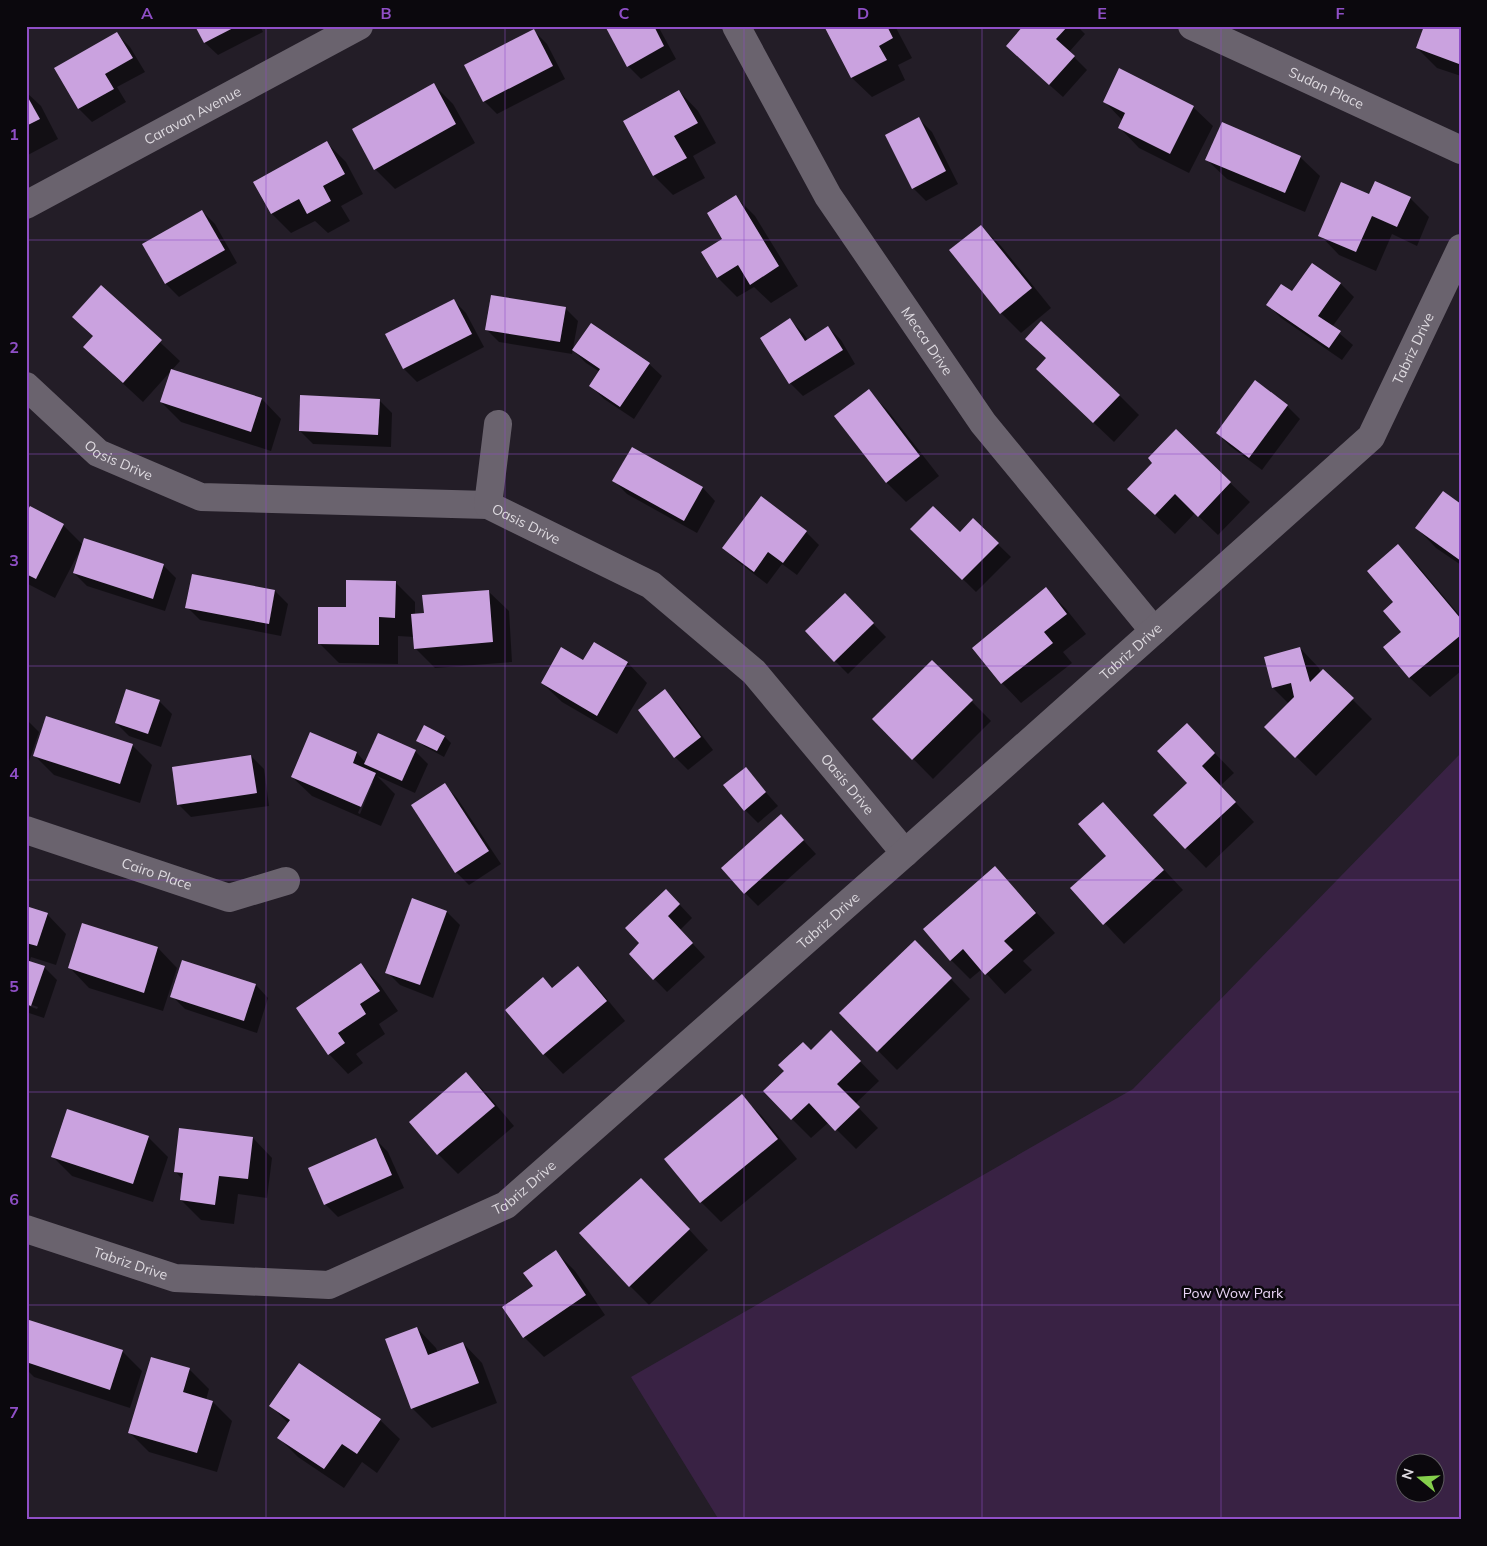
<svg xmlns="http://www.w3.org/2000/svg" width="1487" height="1546" font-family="Mulish,sans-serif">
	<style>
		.green { fill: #392244; fill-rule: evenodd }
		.shadow { fill: #0007; fill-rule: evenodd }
		.building { fill: #caa2df }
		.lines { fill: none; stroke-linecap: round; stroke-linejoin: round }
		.minor { stroke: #6a636e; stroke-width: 28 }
		.grid { fill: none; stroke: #8f4fc6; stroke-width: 1; stroke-opacity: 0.55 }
		.labels { text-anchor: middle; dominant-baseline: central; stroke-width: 5; stroke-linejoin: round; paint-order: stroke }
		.street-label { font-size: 14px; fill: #dedae0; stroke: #0b080d }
		.park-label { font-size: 14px; fill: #ebd6f7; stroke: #0b080d }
		.neatline { fill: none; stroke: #8f4fc6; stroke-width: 2 }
		.grid-label { font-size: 16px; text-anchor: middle; font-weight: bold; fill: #8f4fc6 }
	</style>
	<rect width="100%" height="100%" fill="#231d27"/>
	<path class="green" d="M 1461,753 L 1461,1520 L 719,1520 L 631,1377 L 1133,1089 ZM 1404,1464 L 1434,1464 L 1434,1494 L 1404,1494 Z"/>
	<g class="shadow">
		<path d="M 197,26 L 260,26 L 263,32 L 218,55 L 205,43 Z"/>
		<path d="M 606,26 L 658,26 L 676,59 L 641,79 L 628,66 Z"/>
		<path d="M 825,26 L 895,26 L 912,58 L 898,65 L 905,80 L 872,97 L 852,78 Z"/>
		<path d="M 1025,26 L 1077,26 L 1085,34 L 1069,52 L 1087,70 L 1063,97 L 1020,59 Z"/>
		<path d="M 1461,26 L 1461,76 L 1437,68 L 1417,48 Z"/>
		<path d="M 534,31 L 547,44 L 565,79 L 497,114 L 484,101 Z"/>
		<path d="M 117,34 L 130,47 L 145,72 L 117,87 L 126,102 L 92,122 L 79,109 L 56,69 Z"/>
		<path d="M 434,85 L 453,104 L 475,143 L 395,189 L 375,169 Z"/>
		<path d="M 679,91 L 698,111 L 716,143 L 693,156 L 705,178 L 673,195 L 654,176 L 624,122 Z"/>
		<path d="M 26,92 L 41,106 L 58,139 L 26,156 Z"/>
		<path d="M 1104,101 L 1193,107 L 1213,126 L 1189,173 L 1139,148 L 1120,128 L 1123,121 Z"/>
		<path d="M 919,119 L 932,132 L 958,184 L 926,201 L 913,188 Z"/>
		<path d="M 326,142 L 346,162 L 363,194 L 341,206 L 350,221 L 328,233 L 315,221 L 291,233 L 272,214 L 255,182 Z"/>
		<path d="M 1300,157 L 1320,176 L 1305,212 L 1227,179 L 1207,160 Z"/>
		<path d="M 1370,196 L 1410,198 L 1429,217 L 1417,246 L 1392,234 L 1376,271 L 1339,255 L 1320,235 Z"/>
		<path d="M 736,197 L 755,216 L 798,286 L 771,303 L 754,287 L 737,297 L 718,278 L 703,253 L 724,240 Z"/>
		<path d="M 202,211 L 215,224 L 237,263 L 179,297 L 166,284 L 143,245 Z"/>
		<path d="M 981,226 L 1001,246 L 1051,308 L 1021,333 L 1001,313 L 951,251 Z"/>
		<path d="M 1312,264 L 1341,284 L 1354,297 L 1332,327 L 1353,345 L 1342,360 L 1281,318 L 1268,305 L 1292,293 Z"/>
		<path d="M 101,287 L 180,361 L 172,370 L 262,399 L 281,419 L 271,451 L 181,422 L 161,402 L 171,371 L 143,402 L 104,366 L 85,347 L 94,337 L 74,317 Z"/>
		<path d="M 453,300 L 466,313 L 484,347 L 417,382 L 404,369 Z"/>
		<path d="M 565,308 L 578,321 L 572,354 L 499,342 L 486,329 Z"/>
		<path d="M 790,320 L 803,333 L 808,340 L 828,327 L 841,340 L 855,364 L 803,396 L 790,383 L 762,338 Z"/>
		<path d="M 573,350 L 649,364 L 662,376 L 634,419 L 604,399 L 591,386 L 600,372 L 586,363 Z"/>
		<path d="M 1037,369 L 1119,395 L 1139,415 L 1114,442 Z"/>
		<path d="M 869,391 L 888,411 L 939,476 L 906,502 L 887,483 L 836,416 Z"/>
		<path d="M 379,400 L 392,413 L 391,447 L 313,444 L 300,431 Z"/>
		<path d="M 1287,406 L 1300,419 L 1262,470 L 1230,446 L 1217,433 Z"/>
		<path d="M 1176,431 L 1250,502 L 1218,535 L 1195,513 L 1175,534 L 1148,508 L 1154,463 Z"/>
		<path d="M 632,448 L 703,488 L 715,501 L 697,533 L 627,494 L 614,481 Z"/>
		<path d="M 1461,505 L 1461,565 L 1436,548 L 1417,528 Z"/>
		<path d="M 26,516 L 63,525 L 83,545 L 163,565 L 176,578 L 165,611 L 87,586 L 74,573 L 82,550 L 80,550 L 55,598 L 26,583 Z"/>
		<path d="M 973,520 L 1011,557 L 976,592 L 912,529 L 960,534 Z"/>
		<path d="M 806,532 L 819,545 L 797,575 L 782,564 L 767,584 L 737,561 L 724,548 Z"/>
		<path d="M 1398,546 L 1418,566 L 1461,617 L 1461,671 L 1430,697 L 1410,678 L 1385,647 L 1403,632 L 1394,602 Z"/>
		<path d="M 395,582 L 415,602 L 415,615 L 425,615 L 489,592 L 509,611 L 512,662 L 435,668 L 415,648 L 414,637 L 398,636 L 398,664 L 339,663 L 319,643 Z"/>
		<path d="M 1046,589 L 1066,609 L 1086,634 L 1063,652 L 1072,663 L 1021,703 L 1002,683 Z"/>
		<path d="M 275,591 L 288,604 L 281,636 L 200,620 L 187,607 Z"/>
		<path d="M 858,608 L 886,637 L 848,674 L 835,661 Z"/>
		<path d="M 594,644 L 628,663 L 647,683 L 617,734 L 562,702 L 542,683 L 584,662 Z"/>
		<path d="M 1300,648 L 1319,668 L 1321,673 L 1323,670 L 1372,719 L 1316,776 L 1266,727 L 1289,704 L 1273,688 Z"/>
		<path d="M 932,661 L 991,721 L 933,779 L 874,719 Z"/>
		<path d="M 665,691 L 678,704 L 713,750 L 688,770 L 675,757 Z"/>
		<path d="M 159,701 L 172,714 L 161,747 L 129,736 L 116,723 Z"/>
		<path d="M 26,719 L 39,732 L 27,767 L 26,767 Z"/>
		<path d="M 425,726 L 445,737 L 451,743 L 444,757 L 424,746 L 418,740 Z"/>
		<path d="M 311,733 L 357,753 L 366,763 L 415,751 L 428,764 L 415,793 L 377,776 L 395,794 L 381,826 L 312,796 L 292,777 ZM 371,780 L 373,782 L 360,814 L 358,813 Z"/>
		<path d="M 1206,744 L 1234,773 L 1220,786 L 1254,822 L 1206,868 L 1154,815 L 1189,783 Z"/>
		<path d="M 132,745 L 152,765 L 140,803 L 54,775 L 34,755 Z"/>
		<path d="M 251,756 L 264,769 L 269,806 L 191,817 L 178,804 Z"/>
		<path d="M 745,769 L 778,806 L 758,823 L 745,810 Z"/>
		<path d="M 445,785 L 457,798 L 501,864 L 469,885 L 456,872 Z"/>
		<path d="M 1102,803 L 1183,890 L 1124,944 L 1072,888 L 1108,856 Z"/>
		<path d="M 793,829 L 816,854 L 758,906 L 745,893 Z"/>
		<path d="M 995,867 L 1055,933 L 1023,961 L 1032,970 L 1005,994 L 982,969 L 970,979 L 951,960 Z"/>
		<path d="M 413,900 L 447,912 L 460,925 L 433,998 L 400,985 L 387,972 Z"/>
		<path d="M 679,904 L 692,918 L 680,930 L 705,957 L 667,992 L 630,954 Z"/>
		<path d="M 26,908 L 47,914 L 66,934 L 56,965 L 31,957 L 29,962 L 44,967 L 57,980 L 44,1018 L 26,1012 ZM 26,1003 L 38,1007 L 37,1009 L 26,1005 Z"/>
		<path d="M 83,924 L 158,948 L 177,968 L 163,1011 L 89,988 L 70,968 Z"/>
		<path d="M 934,961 L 970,999 L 897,1070 L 841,1013 Z"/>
		<path d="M 361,965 L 380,985 L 398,1011 L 379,1024 L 385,1034 L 356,1054 L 363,1063 L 348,1074 L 329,1054 Z"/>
		<path d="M 578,968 L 597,987 L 625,1021 L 563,1074 L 544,1054 L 553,989 Z"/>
		<path d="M 256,985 L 268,998 L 257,1033 L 185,1009 L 172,996 Z"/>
		<path d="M 811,1051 L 851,1052 L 879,1081 L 855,1104 L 878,1128 L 856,1149 L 829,1122 L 811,1138 L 792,1119 L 786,1071 Z"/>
		<path d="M 466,1073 L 486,1093 L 514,1126 L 458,1174 L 438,1154 L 410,1122 Z"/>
		<path d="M 741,1096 L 761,1115 L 797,1159 L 721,1222 L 701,1202 L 665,1159 Z"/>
		<path d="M 148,1137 L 168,1157 L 153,1202 L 72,1176 L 53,1157 Z"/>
		<path d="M 253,1138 L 272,1158 L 267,1198 L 238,1194 L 234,1224 L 201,1220 L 181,1200 L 183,1180 L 175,1171 Z"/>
		<path d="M 375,1139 L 388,1152 L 404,1188 L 338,1217 L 325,1204 L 310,1168 Z"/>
		<path d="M 661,1199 L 708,1250 L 649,1305 L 630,1286 Z"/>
		<path d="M 556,1252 L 575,1271 L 605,1315 L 544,1357 L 524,1337 L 504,1308 L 534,1287 Z"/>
		<path d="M 26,1323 L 122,1351 L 142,1371 L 130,1408 L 34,1377 L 26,1369 Z"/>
		<path d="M 417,1328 L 436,1348 L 438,1353 L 463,1343 L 482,1363 L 497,1403 L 432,1428 L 412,1408 Z"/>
		<path d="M 189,1369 L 209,1389 L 206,1400 L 213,1402 L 232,1421 L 217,1472 L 149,1452 L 130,1433 Z"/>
		<path d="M 271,1406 L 380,1420 L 400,1439 L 377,1473 L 362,1462 L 344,1488 L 298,1457 L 279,1438 L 289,1424 Z"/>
	</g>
	<g class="building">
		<path d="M 195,26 L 237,26 L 204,43 Z"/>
		<path d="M 605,26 L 654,26 L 664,46 L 627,67 Z"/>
		<path d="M 824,26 L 887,26 L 893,38 L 879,46 L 887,60 L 851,78 Z"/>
		<path d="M 1023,26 L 1068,26 L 1056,39 L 1075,56 L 1049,85 L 1006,46 Z"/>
		<path d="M 1424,26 L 1461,26 L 1461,59 L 1459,64 L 1416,48 Z"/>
		<path d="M 534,29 L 553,66 L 483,102 L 464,65 Z"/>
		<path d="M 117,32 L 133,58 L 105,74 L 114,89 L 78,109 L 54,68 Z"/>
		<path d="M 1119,68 L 1194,106 L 1170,154 L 1118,128 L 1125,113 L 1103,102 Z"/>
		<path d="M 434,83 L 456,124 L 374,170 L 352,129 Z"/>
		<path d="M 679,90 L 698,123 L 674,136 L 687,158 L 653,176 L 623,121 Z"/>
		<path d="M 26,94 L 40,119 L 26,126 Z"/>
		<path d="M 919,117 L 946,171 L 912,189 L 885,135 Z"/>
		<path d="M 1222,122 L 1301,156 L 1285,193 L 1205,160 Z"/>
		<path d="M 327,141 L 345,174 L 323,186 L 331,201 L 307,214 L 299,199 L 271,214 L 253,182 Z"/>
		<path d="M 1375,181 L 1411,197 L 1397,227 L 1372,216 L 1356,252 L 1318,236 L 1341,182 L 1369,194 Z"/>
		<path d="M 736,195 L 779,266 L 750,285 L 738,265 L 717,278 L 701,252 L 722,239 L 707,213 Z"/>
		<path d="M 202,210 L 225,250 L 165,284 L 142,244 Z"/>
		<path d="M 981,225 L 1032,288 L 1000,314 L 949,250 Z"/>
		<path d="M 1312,263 L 1341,283 L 1318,316 L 1341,331 L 1329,348 L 1266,305 L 1281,284 L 1292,291 Z"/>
		<path d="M 101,285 L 162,340 L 123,383 L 83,347 L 93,336 L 72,317 Z"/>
		<path d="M 491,295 L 566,307 L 560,342 L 485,330 Z"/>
		<path d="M 454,299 L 472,334 L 403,369 L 385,334 Z"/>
		<path d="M 790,318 L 805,341 L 828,326 L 843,350 L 789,384 L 760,338 Z"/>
		<path d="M 1041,321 L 1120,395 L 1093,423 L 1036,369 L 1046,358 L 1025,339 Z"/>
		<path d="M 591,323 L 650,363 L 620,407 L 589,386 L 600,369 L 572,350 Z"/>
		<path d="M 171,369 L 262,398 L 251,432 L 160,402 Z"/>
		<path d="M 1255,380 L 1288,405 L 1249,458 L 1216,433 Z"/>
		<path d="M 869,389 L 920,456 L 886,483 L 834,416 Z"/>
		<path d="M 300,395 L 380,399 L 378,435 L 299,431 Z"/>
		<path d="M 1176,429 L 1231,482 L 1198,517 L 1175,494 L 1155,515 L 1127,489 L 1152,463 L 1148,458 Z"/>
		<path d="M 632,447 L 703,487 L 684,521 L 612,481 Z"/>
		<path d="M 1443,491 L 1461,504 L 1461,561 L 1415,528 Z"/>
		<path d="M 761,496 L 807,531 L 783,563 L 768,552 L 754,572 L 722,548 Z"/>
		<path d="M 30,506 L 64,524 L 36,579 L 26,574 L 26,513 Z"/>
		<path d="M 933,506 L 960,532 L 973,518 L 999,543 L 962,580 L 910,529 Z"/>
		<path d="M 84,538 L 164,564 L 153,599 L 73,573 Z"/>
		<path d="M 1398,544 L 1461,619 L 1461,635 L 1409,678 L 1383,647 L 1401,632 L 1383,611 L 1393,602 L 1367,571 Z"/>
		<path d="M 192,574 L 275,590 L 269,624 L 185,608 Z"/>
		<path d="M 346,580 L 396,581 L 395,618 L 379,617 L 379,645 L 318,644 L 318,607 L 346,607 Z"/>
		<path d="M 1046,587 L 1067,614 L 1044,632 L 1053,643 L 1001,684 L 972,648 Z"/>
		<path d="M 489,590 L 493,642 L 414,649 L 411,614 L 424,613 L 422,595 Z"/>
		<path d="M 845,593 L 874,623 L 834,662 L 805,631 Z"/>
		<path d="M 594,642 L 628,662 L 597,716 L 541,683 L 561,647 L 583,660 Z"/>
		<path d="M 1300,647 L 1310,682 L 1323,669 L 1354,698 L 1295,758 L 1264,727 L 1294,697 L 1291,683 L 1272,688 L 1264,657 Z"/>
		<path d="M 932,660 L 973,700 L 912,760 L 872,719 Z"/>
		<path d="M 126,689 L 160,700 L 148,734 L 115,723 Z"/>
		<path d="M 665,689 L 701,737 L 674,758 L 638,710 Z"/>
		<path d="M 46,716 L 133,744 L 120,784 L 33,756 Z"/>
		<path d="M 1187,723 L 1215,753 L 1202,766 L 1236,802 L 1185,849 L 1153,815 L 1187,783 L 1157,751 Z"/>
		<path d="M 424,725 L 445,736 L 437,751 L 416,741 Z"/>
		<path d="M 310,732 L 357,752 L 353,763 L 376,773 L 361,807 L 291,777 Z"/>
		<path d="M 378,733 L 416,750 L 402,781 L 364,764 Z"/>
		<path d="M 251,755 L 257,793 L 177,805 L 172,767 Z"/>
		<path d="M 746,767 L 766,792 L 744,811 L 723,785 Z"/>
		<path d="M 445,783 L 489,851 L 455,873 L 411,805 Z"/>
		<path d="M 1103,802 L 1164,870 L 1103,925 L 1070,888 L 1106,856 L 1078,824 Z"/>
		<path d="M 781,814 L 804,840 L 744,894 L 721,868 Z"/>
		<path d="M 995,866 L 1036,913 L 1004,941 L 1013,950 L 985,975 L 963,949 L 950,961 L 923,929 Z"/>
		<path d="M 666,889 L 680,904 L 668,916 L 693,943 L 653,980 L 629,954 L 639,943 L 625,928 Z"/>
		<path d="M 412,898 L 447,911 L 420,985 L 385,973 Z"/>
		<path d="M 26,906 L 48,913 L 37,946 L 26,943 Z"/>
		<path d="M 82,923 L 158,947 L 144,993 L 68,968 Z"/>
		<path d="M 915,940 L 952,978 L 877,1052 L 839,1013 Z"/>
		<path d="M 26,960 L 45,966 L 31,1006 L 26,1004 Z"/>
		<path d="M 182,960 L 256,984 L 244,1021 L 170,997 Z"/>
		<path d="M 361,963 L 380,991 L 360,1004 L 366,1014 L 338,1033 L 345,1043 L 328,1055 L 296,1008 Z"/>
		<path d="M 578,966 L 607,1001 L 543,1055 L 505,1010 L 543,977 L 552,988 Z"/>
		<path d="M 831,1030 L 861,1061 L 837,1084 L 860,1107 L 835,1131 L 809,1103 L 791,1120 L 763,1091 L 784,1071 L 778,1065 L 803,1042 L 811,1050 Z"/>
		<path d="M 466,1072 L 495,1106 L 437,1155 L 409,1122 Z"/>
		<path d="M 742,1094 L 778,1139 L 700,1203 L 664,1159 Z"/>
		<path d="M 67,1109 L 149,1136 L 133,1184 L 51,1157 Z"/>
		<path d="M 179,1128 L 253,1137 L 248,1179 L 219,1176 L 215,1205 L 180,1200 L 183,1173 L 174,1172 Z"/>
		<path d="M 376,1138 L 392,1175 L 324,1205 L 308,1168 Z"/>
		<path d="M 641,1178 L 690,1229 L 629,1287 L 579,1233 Z"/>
		<path d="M 556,1250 L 586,1295 L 523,1338 L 502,1307 L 533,1286 L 523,1273 Z"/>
		<path d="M 26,1319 L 123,1350 L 110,1390 L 26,1362 Z"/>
		<path d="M 417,1327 L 428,1355 L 463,1342 L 479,1383 L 411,1409 L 385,1339 Z"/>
		<path d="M 151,1357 L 190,1368 L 183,1392 L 213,1401 L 197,1453 L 128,1433 Z"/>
		<path d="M 299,1363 L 381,1419 L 357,1454 L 342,1444 L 324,1469 L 277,1438 L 290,1420 L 269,1406 Z"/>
	</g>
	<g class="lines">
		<g class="minor">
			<path id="s1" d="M 736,26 L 828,196 L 983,423 L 1154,631"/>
			<path id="s2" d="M 1192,26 L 1461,150"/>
			<path id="s3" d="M 26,205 L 359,26"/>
			<path id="s4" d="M 26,386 L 98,453 L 201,497 L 488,505 L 651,585 L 754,672 L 905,853"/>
			<path d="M 488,505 L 498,424"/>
			<path id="s5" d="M 26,830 L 229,898 L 286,881"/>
			<path id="s6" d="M 26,1229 L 175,1278 L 329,1285 L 506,1205 L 905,853 L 1371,437 L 1461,248"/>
		</g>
	</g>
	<path class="grid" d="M 266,26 L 266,1520M 505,26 L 505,1520M 744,26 L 744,1520M 982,26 L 982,1520M 1221,26 L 1221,1520M 26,240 L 1461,240M 26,454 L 1461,454M 26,666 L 1461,666M 26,880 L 1461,880M 26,1092 L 1461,1092M 26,1305 L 1461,1305"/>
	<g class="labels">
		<g class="street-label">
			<text stroke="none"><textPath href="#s2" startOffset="148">Sudan Place</textPath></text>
			<text stroke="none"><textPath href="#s3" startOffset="189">Caravan Avenue</textPath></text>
			<text stroke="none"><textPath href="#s1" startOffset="369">Mecca Drive</textPath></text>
			<text stroke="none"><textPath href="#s6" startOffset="1760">Tabriz Drive</textPath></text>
			<text stroke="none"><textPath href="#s4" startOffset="120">Oasis Drive</textPath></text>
			<text stroke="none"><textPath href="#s4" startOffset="540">Oasis Drive</textPath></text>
			<text stroke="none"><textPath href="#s6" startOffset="1340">Tabriz Drive</textPath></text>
			<text stroke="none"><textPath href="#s4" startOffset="960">Oasis Drive</textPath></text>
			<text stroke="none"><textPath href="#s5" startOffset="138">Cairo Place</textPath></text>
			<text stroke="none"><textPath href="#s6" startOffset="935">Tabriz Drive</textPath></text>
			<text stroke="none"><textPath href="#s6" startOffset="530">Tabriz Drive</textPath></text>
			<text stroke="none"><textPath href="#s6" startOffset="110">Tabriz Drive</textPath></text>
		</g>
		<g class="park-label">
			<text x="1233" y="1293">Pow Wow Park</text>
		</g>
	</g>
	<rect width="1487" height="1546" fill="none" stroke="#0b080d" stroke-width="55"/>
	<g transform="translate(1420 1478) rotate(288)"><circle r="24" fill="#0b080d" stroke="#5f5c61"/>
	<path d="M0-4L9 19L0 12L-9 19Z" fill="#85cf4c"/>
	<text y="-8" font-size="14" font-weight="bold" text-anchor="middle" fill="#dedae0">N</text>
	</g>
	<rect x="28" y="28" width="1432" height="1490" class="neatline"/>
	<g class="grid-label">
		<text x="147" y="19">A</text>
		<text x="386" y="19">B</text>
		<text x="624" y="19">C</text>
		<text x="863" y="19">D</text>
		<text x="1102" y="19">E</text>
		<text x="1340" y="19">F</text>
		<text x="14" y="140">1</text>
		<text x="14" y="353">2</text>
		<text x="14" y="566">3</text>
		<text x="14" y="779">4</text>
		<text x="14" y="992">5</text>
		<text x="14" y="1205">6</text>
		<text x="14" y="1418">7</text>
	</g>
</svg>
